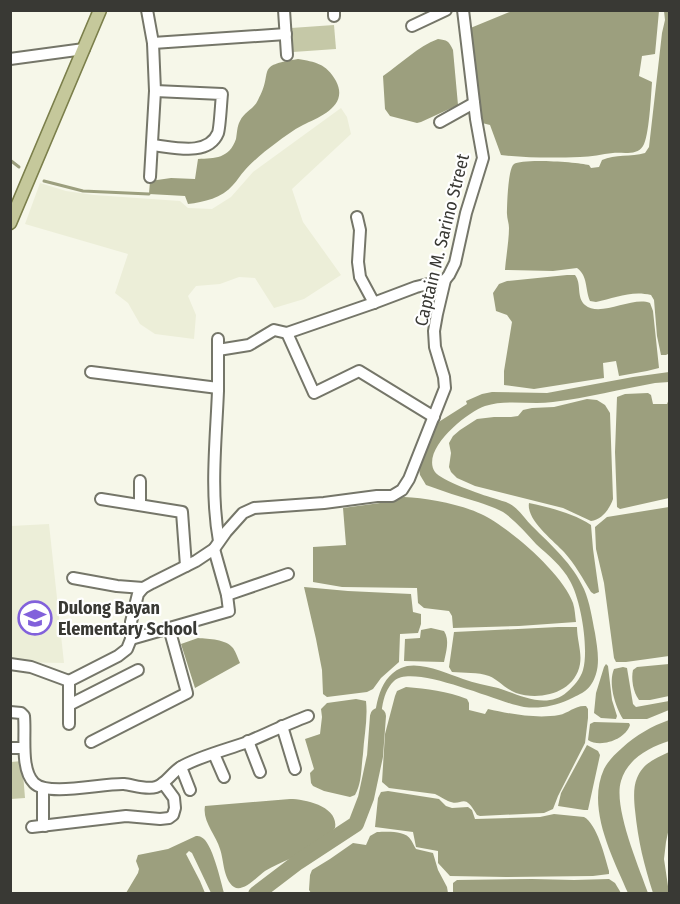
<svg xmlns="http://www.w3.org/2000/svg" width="680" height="904" font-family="'Fira Sans Condensed',sans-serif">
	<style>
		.built { fill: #eceed8 }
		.green { fill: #c5c8a7 }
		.water { fill: #9c9f7e }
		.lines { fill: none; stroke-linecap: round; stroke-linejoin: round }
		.stream { stroke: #9c9f7e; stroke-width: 3 }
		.river { stroke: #9c9f7e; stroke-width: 16 }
		.minor-casing { stroke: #757669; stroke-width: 14 }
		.major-casing { stroke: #7b7f4b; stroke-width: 15 }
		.minor { stroke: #fff; stroke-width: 10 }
		.major { stroke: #c5c89b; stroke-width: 12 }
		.labels { text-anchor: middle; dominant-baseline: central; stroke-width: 4.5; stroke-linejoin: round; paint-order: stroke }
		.street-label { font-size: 18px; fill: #393934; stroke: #fff }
		.poi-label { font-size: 18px; font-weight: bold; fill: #393934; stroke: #fff; text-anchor: start }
	</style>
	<rect width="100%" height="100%" fill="#f6f7e9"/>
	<g class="built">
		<path d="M 341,108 L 347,117 L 351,134 L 292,189 L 303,222 L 341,275 L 304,299 L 274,308 L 255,278 L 239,277 L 220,284 L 196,286 L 188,296 L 196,315 L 194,339 L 155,334 L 140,324 L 128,303 L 115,293 L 128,254 L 25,224 L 40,183 L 66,191 L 94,195 L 180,201 L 188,208 L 212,209 L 231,197 L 253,172 Z"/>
		<path d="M 49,524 L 64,663 L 11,662 L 11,526 Z"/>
	</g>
	<g class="green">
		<path d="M 334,25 L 336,49 L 293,52 L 291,28 Z"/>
		<path d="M 22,761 L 25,798 L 11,799 L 11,762 Z"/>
	</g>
	<g class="water">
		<path d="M 512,11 L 659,11 L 655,54 L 642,56 L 639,76 L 652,82 C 651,96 649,137 643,146 C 637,156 622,152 613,153 C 602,154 591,157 580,157 C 554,158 527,158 501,155 L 490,125 L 482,123 L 474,80 L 468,29 Z"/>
		<path d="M 664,11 L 670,11 L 670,353 L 666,355 L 661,355 L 657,336 L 654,300 L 651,295 C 632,290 614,298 596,302 L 590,301 C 585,289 588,276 577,268 L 553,271 L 505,270 C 506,257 509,240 509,228 C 509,223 507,219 507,214 C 507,205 508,168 514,164 C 522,158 578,162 589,165 L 591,168 L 599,167 L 602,160 C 615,154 631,157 645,153 L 649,147 L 662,33 L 665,20 Z"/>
		<path d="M 438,39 C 447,40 449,41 453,50 L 458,105 L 421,122 L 417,123 L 390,116 L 385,109 L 383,76 C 402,63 417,47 438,39 Z"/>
		<path d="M 298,59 C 315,62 326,63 336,81 C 349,106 320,117 303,125 C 293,130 284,137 276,143 C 265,151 253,161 245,170 C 240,175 237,181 233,185 C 222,198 204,202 188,204 L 185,196 L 149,194 L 150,181 L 171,178 L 195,179 L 198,159 C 215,158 229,159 236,139 C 237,134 237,126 240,121 C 244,112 254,109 258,100 C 275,70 253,66 298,59 Z"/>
		<path d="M 567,275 L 575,275 C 582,284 576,297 585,305 C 600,318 632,296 650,303 L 653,311 L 659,368 L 647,371 L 619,376 L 616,361 L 603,363 L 604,378 L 534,389 L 504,385 L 504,371 L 512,322 L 507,315 L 496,311 L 493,293 L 499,284 L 507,281 Z"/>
		<path d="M 669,372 L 669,382 L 655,383 C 621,389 587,398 553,402 C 530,405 506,399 485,406 C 467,412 420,450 435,472 C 440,480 482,495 493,498 C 498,500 505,501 510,504 C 519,509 525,519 532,526 C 551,545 573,564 584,589 C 590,603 592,618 595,633 C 597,646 600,661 596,674 C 591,690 583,693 568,700 C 554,706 540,709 524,707 C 498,703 414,663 394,681 C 380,694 381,720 380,738 L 373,736 C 375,713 376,679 401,668 C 418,660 446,673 463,679 C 474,683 486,685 498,688 C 519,695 547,710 567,692 C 573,687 581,678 583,670 C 589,649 581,600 570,581 C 562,566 548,555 536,544 C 526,533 516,521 503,512 C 496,508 486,505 478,502 C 460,497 443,491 426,485 L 420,475 L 419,469 L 437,423 L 467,404 L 466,401 L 482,394 L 492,392 L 547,393 L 633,377 Z"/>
		<path d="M 648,393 L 651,395 L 653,404 L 667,404 L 669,399 L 669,498 L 620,509 L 617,507 L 615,452 L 617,397 L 625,394 Z"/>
		<path d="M 587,399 L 597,400 L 605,405 L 610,413 L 613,499 C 610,508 602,520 591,521 L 563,508 L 475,486 L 457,478 L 451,472 L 449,467 L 451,453 L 449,443 L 453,436 L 460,430 L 477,419 L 494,417 L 511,417 L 518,416 L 523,410 L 532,408 L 554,407 Z"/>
		<path d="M 404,497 C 427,498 460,504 481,514 C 509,527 563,574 573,603 C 575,609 575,616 576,622 L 519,626 L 453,628 L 452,616 L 449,611 L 424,608 L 418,603 L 417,588 L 342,587 L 313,582 L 313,547 L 346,545 L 343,508 L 380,503 Z"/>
		<path d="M 529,503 C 551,508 573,513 591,525 L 593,549 L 599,592 L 594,594 L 591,592 C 583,579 575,564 564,552 C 554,541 526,520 529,503 Z"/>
		<path d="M 669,507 L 669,656 L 626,662 L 616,662 L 614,658 L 604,583 L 596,549 L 595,527 L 607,517 Z"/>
		<path d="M 304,587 L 348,591 L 411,594 L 413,612 L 421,614 L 421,624 L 418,633 L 400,634 L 399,662 L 381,678 L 373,689 L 367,692 L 327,697 L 323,694 L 322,670 L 316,639 Z"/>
		<path d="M 558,627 L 577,627 C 577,640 582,652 580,664 C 575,693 540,701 516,693 C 505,689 499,680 489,676 C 478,672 464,673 452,672 L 449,667 L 454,632 Z"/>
		<path d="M 431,628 L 444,631 C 450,640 446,652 444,662 L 404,661 L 405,639 L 420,638 L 421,630 Z"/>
		<path d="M 198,638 C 209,639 226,639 233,648 C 236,652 238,659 240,663 L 195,688 L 181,644 Z"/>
		<path d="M 606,664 L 608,666 L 612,700 L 617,716 L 616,719 L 601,718 L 594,713 L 596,693 L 604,667 Z"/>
		<path d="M 669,664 L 669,696 L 650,700 L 639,700 C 633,692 631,679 633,670 L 637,667 Z"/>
		<path d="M 623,667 L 627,668 L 633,704 L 636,707 L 669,701 L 669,710 L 647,719 L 623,719 C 615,706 608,683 614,669 Z"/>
		<path d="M 406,687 C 427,689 447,691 467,699 L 469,703 L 469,710 L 485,714 L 488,709 C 510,714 537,719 559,715 C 569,713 575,705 586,706 L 588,709 L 588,718 L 585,743 L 558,796 L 553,809 L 544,813 L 480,816 L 477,815 C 463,790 463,808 448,801 C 443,799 440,796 435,794 L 389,788 L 382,782 L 385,734 L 395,696 L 397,691 Z"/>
		<path d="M 356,699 L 366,701 C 368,719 364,736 363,754 C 361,768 362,783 355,795 L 350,797 L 324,791 L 313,786 L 311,783 L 310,773 L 314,769 L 305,739 L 320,734 L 322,717 L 321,709 L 327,703 Z"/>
		<path d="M 669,720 L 669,741 C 650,747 627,759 621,781 C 613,807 639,867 648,893 L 628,893 C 613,858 586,808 604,769 C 608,761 615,754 622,748 C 636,735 652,726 669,720 Z"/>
		<path d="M 594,722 L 629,723 L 630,725 C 625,740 600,748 588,740 L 590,724 Z"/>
		<path d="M 587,745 L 598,751 L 600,755 L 588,810 L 584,810 L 558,806 L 561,793 Z"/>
		<path d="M 669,752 L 670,823 L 666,842 L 664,859 L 669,893 L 653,893 C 644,865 638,841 635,810 C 634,800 633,787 637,778 C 643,763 656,758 669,752 Z"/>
		<path d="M 388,791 L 439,799 L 446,806 L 452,808 L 468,807 L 472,810 L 475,819 L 540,817 L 554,814 L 584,817 C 597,824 605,857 609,871 L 609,874 L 593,876 L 506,877 L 450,876 L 438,863 L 438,851 L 416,847 L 413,832 L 375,827 L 378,798 L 381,792 Z"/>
		<path d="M 290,799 C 306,799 339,807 335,828 C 328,834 322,841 314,846 C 299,856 280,862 265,871 C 258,876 243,893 234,887 C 223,879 224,860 220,849 C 216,835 202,821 205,806 Z"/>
		<path d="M 377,832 C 387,832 405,830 411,840 C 413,843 414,846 416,849 L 433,853 L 438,870 L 447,887 L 448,893 L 311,893 L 309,890 L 310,875 L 312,870 L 330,859 L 353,843 L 366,845 L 370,836 Z"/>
		<path d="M 196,836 C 198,836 200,836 201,837 C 212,841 221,882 224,893 L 211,893 L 192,853 L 189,851 L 186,854 L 200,881 L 205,893 L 126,893 L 138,873 L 139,869 L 136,861 L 138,855 L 168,849 Z"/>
		<path d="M 532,879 L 574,880 L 609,879 L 615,883 L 621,893 L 453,893 L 453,883 L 457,880 Z"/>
	</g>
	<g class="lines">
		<g class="stream">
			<path d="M 10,160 L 19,167"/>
			<path d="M 44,181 L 83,191 L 149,194"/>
		</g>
		<path class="river" d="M 256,894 L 298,862 L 356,824 L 366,798 L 375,756 L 378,716"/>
		<defs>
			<g id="minor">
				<path d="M 147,10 L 153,43 L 155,91 L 150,177"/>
				<path d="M 284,10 L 287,55"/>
				<path d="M 334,10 L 334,16"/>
				<path d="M 412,26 L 446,10"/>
				<path d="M 153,43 L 286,34"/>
				<path d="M 10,59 L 84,49"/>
				<path d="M 440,122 L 474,103"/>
				<path d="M 152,145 C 173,147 208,157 218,133 C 220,127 221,103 222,94 L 155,91"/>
				<path d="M 357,217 L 360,230 L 358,262 L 360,277 L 374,303"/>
				<path d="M 218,339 C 218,357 218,374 218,391 C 216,441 210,491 219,541"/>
				<path d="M 218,350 L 249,345 L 274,330 L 287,333"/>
				<path d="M 91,372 L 218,388"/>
				<path d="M 434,417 L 359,371 L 314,393 L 287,333 L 371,304 L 416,287 L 445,280"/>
				<path d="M 101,499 L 182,512 L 186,566"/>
				<path d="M 140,505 L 140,481"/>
				<path d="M 73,578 L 117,586 L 143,588"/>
				<path d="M 227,595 L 288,574"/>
				<path d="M 131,639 L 229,611 L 227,595 L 214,549"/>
				<path d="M 10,664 L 31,667 L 69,681"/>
				<path d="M 69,681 L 118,656 L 127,649 L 131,639 L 131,622 L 138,594 L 143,588 L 152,583 L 196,561 L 214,549 L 226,532 L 243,513 L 254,508 L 324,503 L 377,496 L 392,496 L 402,490 L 409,479 L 445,388 L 444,377 L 435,347 L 434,331 L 437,314 L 445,280 L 449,275 L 455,263 L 466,213 L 483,158 L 476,119 L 463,10"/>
				<path d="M 69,705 L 138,670"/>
				<path d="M 10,712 L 21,713 L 24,716 C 26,735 20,769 34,783 C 48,797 103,783 124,784 C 133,785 146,790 156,787 C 166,784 171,773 181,767 C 198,757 225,750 245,743 C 266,734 287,724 308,716"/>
				<path d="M 69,724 L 69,681"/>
				<path d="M 282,726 L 295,769"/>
				<path d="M 248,741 L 260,772"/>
				<path d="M 91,742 L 187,693 L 169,628"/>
				<path d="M 10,748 L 24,748"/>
				<path d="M 214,754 L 224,777"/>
				<path d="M 181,767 L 190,790"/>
				<path d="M 43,788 L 43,824 L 45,826"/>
				<path d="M 32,827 L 126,816 L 160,819 L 169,818 L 173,815 L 175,808 L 174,798 L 163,783"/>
			</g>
			<path id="major" d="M 10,223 L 100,10"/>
		</defs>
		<use href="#minor" class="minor-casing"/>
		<use href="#major" class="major-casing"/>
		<use href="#minor" class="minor"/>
		<use href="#major" class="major"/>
	</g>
	<defs>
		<symbol id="school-ring" viewBox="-11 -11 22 22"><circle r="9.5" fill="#fff" stroke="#8261db" stroke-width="1.5"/><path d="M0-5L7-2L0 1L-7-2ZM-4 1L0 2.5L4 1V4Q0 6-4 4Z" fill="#8261db"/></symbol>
	</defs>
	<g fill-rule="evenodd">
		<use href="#school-ring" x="16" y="599" width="38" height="38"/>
	</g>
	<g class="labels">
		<g class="street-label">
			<text transform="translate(442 240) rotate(-76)">Captain M. Sarino Street</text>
		</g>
		<g class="poi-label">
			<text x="58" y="608">Dulong Bayan<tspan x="58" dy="21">Elementary School</tspan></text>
		</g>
	</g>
	<rect width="680" height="904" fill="none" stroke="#393934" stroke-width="24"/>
</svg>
